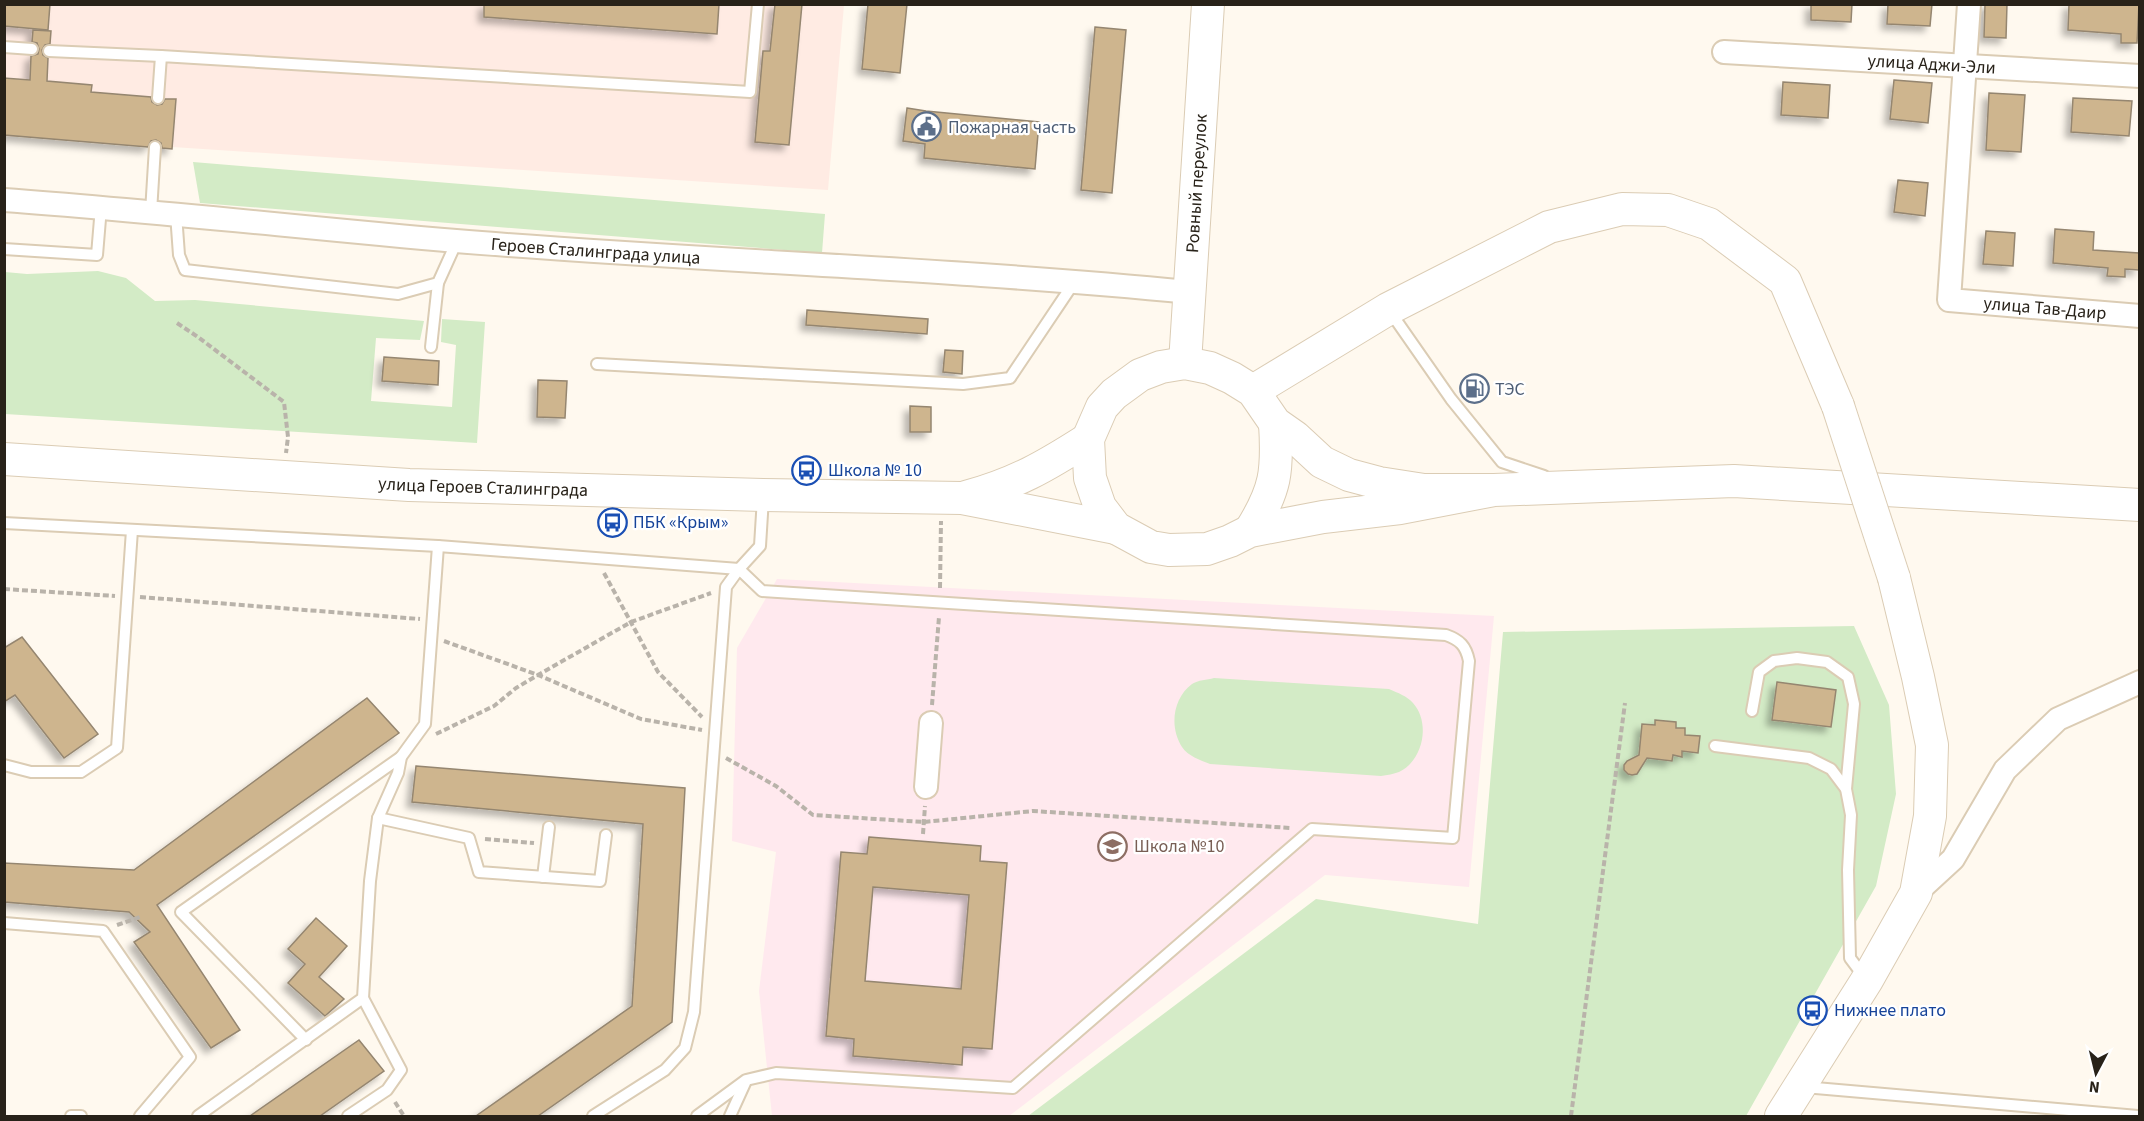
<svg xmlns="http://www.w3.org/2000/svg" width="2144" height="1121" font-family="'Source Sans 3',sans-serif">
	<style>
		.industrial { fill: #ffebe3 }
		.education { fill: #ffe9ee }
		.green { fill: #d3ebc6 }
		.building { fill: #ceb58e; stroke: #958670; stroke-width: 1.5; fill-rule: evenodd; filter: url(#shadow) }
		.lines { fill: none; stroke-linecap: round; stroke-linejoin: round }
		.lane-casing { stroke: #dbccb4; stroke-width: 14 }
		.street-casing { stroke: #dbccb4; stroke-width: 26 }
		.secondary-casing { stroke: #dbccb4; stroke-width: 34 }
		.path { stroke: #b9b3aa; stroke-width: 4; stroke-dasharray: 6 3; stroke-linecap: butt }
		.lane { stroke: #fff; stroke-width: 10 }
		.street { stroke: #fff; stroke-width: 22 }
		.secondary { stroke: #fff; stroke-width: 32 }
		.secondary-bridge-casing { stroke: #dbccb4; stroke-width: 34; stroke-linecap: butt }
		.secondary-bridge { stroke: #fff; stroke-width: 32 }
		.labels { text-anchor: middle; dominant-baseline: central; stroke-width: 4.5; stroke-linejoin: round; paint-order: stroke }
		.street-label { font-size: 18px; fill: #282219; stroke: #fff }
		.service-label { font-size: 18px; fill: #4e5e75; stroke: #fff; text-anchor: start }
		.transit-label { font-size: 18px; fill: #164399; stroke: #fff; text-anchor: start }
		.education-label { font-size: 18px; fill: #785e54; stroke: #fff; text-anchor: start }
	</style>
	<defs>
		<filter id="shadow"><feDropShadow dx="-5.5" dy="5.5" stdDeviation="3" flood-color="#0004"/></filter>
	</defs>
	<rect width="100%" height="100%" fill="#fff9ef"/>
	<path class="industrial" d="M 4,5 L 844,5 L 828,190 L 5,136 Z"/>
	<path class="education" d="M 777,579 L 1494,616 L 1469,887 L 1325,875 L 1009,1116 L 772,1116 L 759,991 L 776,852 L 732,841 L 737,648 Z"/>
	<g class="green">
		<path d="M 193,162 L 825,214 L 822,253 L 200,203 Z"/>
		<path d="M 98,271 L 126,278 L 155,301 L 195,300 L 424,321 L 420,340 L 376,338 L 371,401 L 452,407 L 456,345 L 441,342 L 442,319 L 485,322 L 477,443 L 5,414 L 5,272 L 27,274 Z"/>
		<path d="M 1854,626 L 1889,705 L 1896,794 L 1876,886 L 1746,1116 L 1028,1116 L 1316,899 L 1478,924 L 1503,632 Z"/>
		<path d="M 1214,678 L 1389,689 C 1398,693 1407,696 1413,703 C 1431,723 1423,761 1399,772 C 1394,774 1387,775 1381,776 L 1210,764 C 1200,760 1188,756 1182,747 C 1169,727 1173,698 1192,684 C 1198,680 1207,680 1214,678 Z"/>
	</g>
	<g class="building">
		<path d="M 4,4 L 50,4 L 48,30 L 4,26 Z"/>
		<path d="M 484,4 L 719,4 L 717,34 L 484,17 Z"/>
		<path d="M 775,4 L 802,4 L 789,145 L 755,142 L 763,51 L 770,51 Z"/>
		<path d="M 868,4 L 907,4 L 900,73 L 862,69 Z"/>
		<path d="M 1811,4 L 1852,4 L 1851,22 L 1811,20 Z"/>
		<path d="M 1888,4 L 1932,4 L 1930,26 L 1887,24 Z"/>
		<path d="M 1985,4 L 2007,4 L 2006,38 L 1984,37 Z"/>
		<path d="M 2069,4 L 2139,4 L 2137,43 L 2121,43 L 2121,34 L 2068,30 Z"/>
		<path d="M 1095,27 L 1126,30 L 1112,193 L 1081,190 Z"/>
		<path d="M 33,30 L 51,31 L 50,44 L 45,45 L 42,50 L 43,55 L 48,58 L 47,81 L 92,85 L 91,92 L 151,97 L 152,102 L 157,105 L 162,104 L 165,99 L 176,99 L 172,149 L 162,148 L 161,143 L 156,140 L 151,141 L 148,147 L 4,135 L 4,78 L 30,80 L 31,56 L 38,54 L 39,49 L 37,43 L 32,42 Z"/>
		<path d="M 1894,80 L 1932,83 L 1928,123 L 1890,119 Z"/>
		<path d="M 1783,82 L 1830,85 L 1828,118 L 1781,115 Z"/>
		<path d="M 1989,93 L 2025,95 L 2021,152 L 1986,150 Z"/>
		<path d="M 2073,98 L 2132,101 L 2129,136 L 2071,132 Z"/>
		<path d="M 907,108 L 926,111 L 1039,122 L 1035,169 L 924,158 L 925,144 L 903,141 Z"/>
		<path d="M 1898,180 L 1928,183 L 1925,216 L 1894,212 Z"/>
		<path d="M 2055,229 L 2094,232 L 2093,250 L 2139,253 L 2139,270 L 2125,269 L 2125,277 L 2107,276 L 2108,268 L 2053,263 Z"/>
		<path d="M 1986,231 L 2015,233 L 2013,266 L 1983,264 Z"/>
		<path d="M 807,310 L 928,319 L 927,334 L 806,325 Z"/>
		<path d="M 945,350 L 963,351 L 962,374 L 943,372 Z"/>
		<path d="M 384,357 L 439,361 L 438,385 L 382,381 Z"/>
		<path d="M 538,380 L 567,381 L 565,418 L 537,417 Z"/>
		<path d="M 910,406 L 931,407 L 931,432 L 910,432 Z"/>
		<path d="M 22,637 L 98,734 L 64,758 L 15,695 L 4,702 L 4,648 Z"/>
		<path d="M 1777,682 L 1836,690 L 1831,727 L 1772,720 Z"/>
		<path d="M 367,698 L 399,733 L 157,905 L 240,1030 L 211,1048 L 134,942 L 150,932 L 129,912 L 4,902 L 4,863 L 134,870 Z"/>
		<path d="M 1655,720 L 1676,722 L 1676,728 L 1685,728 L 1685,735 L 1700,736 L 1698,753 L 1682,751 L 1682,757 L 1673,755 L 1672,761 L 1647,758 L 1637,774 L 1632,775 L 1628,774 L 1624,770 L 1624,765 L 1627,761 L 1639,755 L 1642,724 L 1655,725 Z"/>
		<path d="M 416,766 L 685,788 L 672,1022 L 538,1116 L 476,1116 L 632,1006 L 643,824 L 412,802 Z"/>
		<path d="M 869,837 L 981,846 L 980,861 L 1007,863 L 992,1049 L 963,1047 L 962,1065 L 853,1056 L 854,1039 L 826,1036 L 841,852 L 867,854 ZM 873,887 L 969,895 L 961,989 L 865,981 Z"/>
		<path d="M 316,918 L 347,946 L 319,977 L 344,999 L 325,1016 L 288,983 L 305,964 L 288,949 Z"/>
		<path d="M 359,1040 L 384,1071 L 320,1116 L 250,1116 Z"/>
	</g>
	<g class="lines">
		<defs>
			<g id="lane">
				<path d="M 4,47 L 32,49"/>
				<path d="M 49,51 L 161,56"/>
				<path d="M 158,98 L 161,56 L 750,92 L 758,4"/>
				<path d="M 151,212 L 155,147"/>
				<path d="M 176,214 L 179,255 L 185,270 L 398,294 L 438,283 L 457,241"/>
				<path d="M 4,249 L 97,255 L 101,207"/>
				<path d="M 1389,310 L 1451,399 L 1502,462 L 1544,476"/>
				<path d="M 431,347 L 438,283"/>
				<path d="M 597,364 L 963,384 L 1010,378 L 1075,281"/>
				<path d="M 4,523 L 438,546 L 739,569 L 762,591 L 1446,635 C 1460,640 1466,646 1469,661 L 1453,838 L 1312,829 L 1013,1088 L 776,1073 L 746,1080 L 697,1116"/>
				<path d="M 1752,711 L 1759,672 L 1774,661 L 1797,658 L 1827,662 L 1848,677 L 1854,704 L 1846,789"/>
				<path d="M 1715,746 L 1809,758 L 1831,769 L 1846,789 L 1851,815 L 1848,870 L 1850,958 L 1865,978"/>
				<path d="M 4,765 L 31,772 L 81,772 L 117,748 L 132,530"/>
				<path d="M 378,818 L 469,838 L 479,872 L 600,881 L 606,835"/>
				<path d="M 543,877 L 549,827"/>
				<path d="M 4,923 L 103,931 L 190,1057 L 140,1116"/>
				<path d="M 306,1040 L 181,912 L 401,757"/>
				<path d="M 1804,1087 L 2138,1116"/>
				<path d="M 71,1116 L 81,1116"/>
				<path d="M 198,1116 L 363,998 L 370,881 L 378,818 L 398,773 L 401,757 L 425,724 L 438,546"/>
				<path d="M 348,1116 L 387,1090 L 401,1070 L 363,998"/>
				<path d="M 593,1116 L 665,1070 L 685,1048 L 694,1012 L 726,587 L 739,569 L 760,546 L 763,498"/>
				<path d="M 730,1116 L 745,1083"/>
			</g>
			<g id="street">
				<path id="s1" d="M 1969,4 L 1949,300 L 2140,316"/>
				<path id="s2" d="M 1724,52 L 2140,76"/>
				<path id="s3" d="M 4,200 C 155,211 306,228 456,241 C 700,261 945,268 1189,292"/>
				<path d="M 926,787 L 931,723"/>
				<path d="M 1916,893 L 1953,859 L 2005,770 L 2058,719 L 2140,682"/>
			</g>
			<g id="secondary">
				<path id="s4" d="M 1185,363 L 1208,4"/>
				<path d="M 1253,391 L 1388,309 L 1549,227 L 1622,209 L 1668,210 L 1709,224 L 1785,281 L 1838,406"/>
				<path id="s5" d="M 4,459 L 409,485 L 763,495 L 962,498 L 1116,528"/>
				<path d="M 1494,490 L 1400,508 L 1323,517 L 1250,531 L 1230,541 L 1207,549 L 1169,550 L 1151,547 L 1116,528 L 1100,507 L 1090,478 L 1088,439 L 1102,407 L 1114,394 L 1140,375 L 1161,367 L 1185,363 L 1210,368 L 1232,378 L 1253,391 L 1275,423 L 1295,437 L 1322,462 L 1349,475 L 1379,483 L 1424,490 L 1494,490 L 1734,481 L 2140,505"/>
				<path d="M 966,497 C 1015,484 1046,466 1088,439"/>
				<path d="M 1250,531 C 1276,490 1278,471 1275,423"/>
				<path d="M 1781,1116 L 1867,980 L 1916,893 L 1930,816 L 1932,745 L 1918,677 L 1894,578"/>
			</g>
		</defs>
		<use href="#lane" class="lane-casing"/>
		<use href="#street" class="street-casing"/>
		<use href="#secondary" class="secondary-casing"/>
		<g class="path">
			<path d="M 177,323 L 198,337 L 284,402 L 288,437 L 286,453"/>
			<path d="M 604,573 L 658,672 L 702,717"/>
			<path d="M 940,588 L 941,521"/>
			<path d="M 4,589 L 115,596"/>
			<path d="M 140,597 L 420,619"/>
			<path d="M 444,641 L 538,675 L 641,719 L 702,730"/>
			<path d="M 932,705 L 939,617"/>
			<path d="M 436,734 L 494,706 L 516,688 L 538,675 L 631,622 L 711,593"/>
			<path d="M 726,758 L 776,786 L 813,815 L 924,822 L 1033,811 L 1291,828"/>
			<path d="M 923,834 L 925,806"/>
			<path d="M 485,839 L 534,843"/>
			<path d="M 117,925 L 140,917"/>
			<path d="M 395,1102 L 404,1116"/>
			<path d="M 1571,1116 L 1625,703"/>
		</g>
		<use href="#lane" class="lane"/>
		<use href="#street" class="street"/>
		<use href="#secondary" class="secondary"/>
		<defs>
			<path id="secondary-bridge" d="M 1838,406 L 1894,578"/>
		</defs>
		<use href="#secondary-bridge" class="secondary-bridge-casing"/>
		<use href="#secondary-bridge" class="secondary-bridge"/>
	</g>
	<defs>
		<symbol id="civic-ring" viewBox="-11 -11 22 22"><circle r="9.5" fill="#fff" stroke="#5c6f8a" stroke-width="1.5"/><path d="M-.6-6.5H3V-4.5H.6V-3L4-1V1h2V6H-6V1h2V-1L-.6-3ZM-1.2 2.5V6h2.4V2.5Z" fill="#5c6f8a"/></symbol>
		<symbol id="fuel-ring" viewBox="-11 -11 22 22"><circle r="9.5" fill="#fff" stroke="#5c6f8a" stroke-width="1.5"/><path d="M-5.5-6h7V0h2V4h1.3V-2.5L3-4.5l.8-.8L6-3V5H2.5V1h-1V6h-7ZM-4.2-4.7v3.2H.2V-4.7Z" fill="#5c6f8a"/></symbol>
		<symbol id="bus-ring" viewBox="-11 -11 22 22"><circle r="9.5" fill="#fff" stroke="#1a4fb4" stroke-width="1.5"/><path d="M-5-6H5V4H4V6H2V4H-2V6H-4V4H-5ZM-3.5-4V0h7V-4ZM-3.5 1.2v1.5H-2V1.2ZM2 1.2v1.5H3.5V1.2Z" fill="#1a4fb4"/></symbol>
		<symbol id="school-ring" viewBox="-11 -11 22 22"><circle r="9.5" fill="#fff" stroke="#8d6e63" stroke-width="1.5"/><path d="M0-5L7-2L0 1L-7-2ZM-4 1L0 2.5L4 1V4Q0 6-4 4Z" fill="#8d6e63"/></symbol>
	</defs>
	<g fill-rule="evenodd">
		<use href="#civic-ring" x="910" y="110" width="33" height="33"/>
		<use href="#fuel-ring" x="1458" y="372" width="33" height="33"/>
		<use href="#bus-ring" x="790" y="454" width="33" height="33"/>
		<use href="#bus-ring" x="596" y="506" width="33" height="33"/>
		<use href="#school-ring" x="1096" y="830" width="33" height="33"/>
		<use href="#bus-ring" x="1796" y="994" width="33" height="33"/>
	</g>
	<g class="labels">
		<g class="street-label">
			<text stroke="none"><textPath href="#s2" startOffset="208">улица Аджи-Эли</textPath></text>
			<text stroke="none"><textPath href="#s4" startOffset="180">Ровный переулок</textPath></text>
			<text stroke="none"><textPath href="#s3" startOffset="594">Героев Сталинграда улица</textPath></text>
			<text stroke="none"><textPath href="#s1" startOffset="393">улица Тав-Даир</textPath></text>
			<text stroke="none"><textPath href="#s5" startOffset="480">улица Героев Сталинграда</textPath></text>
		</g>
		<g class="service-label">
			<text x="948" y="127">Пожарная часть</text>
			<text x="1495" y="389">ТЭС</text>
		</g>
		<g class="transit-label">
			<text x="828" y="470">Школа № 10</text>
			<text x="633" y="522">ПБК «Крым»</text>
			<text x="1834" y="1010">Нижнее плато</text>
		</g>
		<g class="education-label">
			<text x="1134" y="846">Школа №10</text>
		</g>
	</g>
	<rect width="2144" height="1121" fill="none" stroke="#282219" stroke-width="12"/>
	<g transform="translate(2096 1073) rotate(187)" stroke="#ffffff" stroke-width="4.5" paint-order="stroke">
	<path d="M0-4.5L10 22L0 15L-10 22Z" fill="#282219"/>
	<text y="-9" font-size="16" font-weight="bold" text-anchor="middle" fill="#282219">N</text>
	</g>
</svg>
